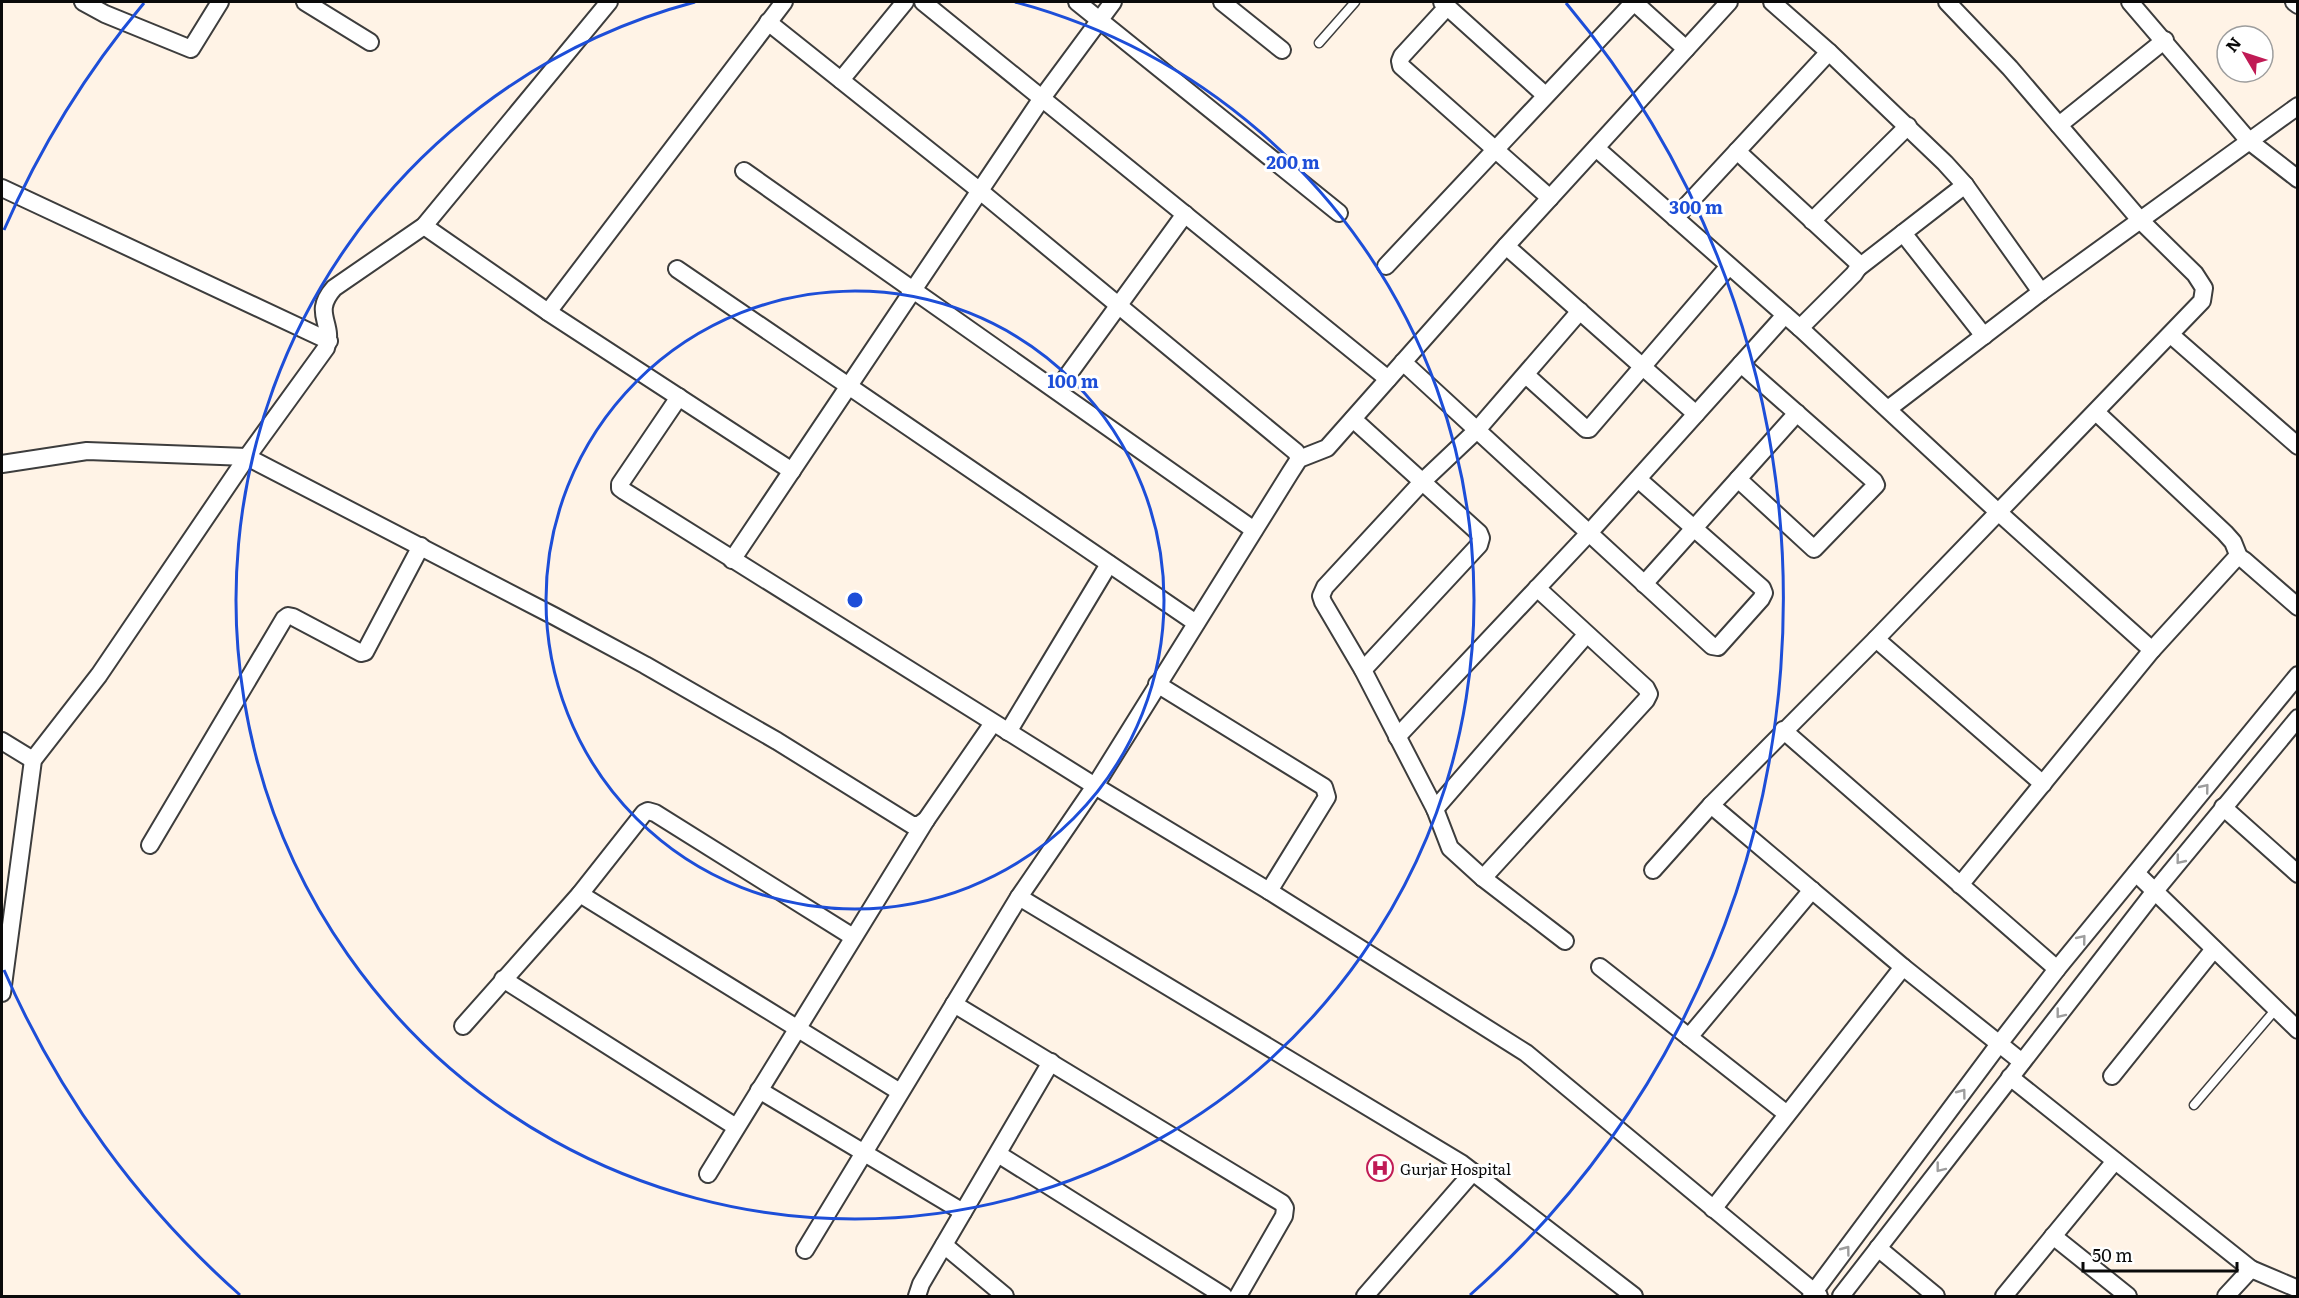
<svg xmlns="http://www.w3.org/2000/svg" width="2299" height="1298" font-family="Literata,serif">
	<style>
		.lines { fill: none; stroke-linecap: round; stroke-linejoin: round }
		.lane-casing { stroke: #3d3d3d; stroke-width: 11 }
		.street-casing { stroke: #3d3d3d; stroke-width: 20 }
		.lane { stroke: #fff; stroke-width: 8 }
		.street { stroke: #fff; stroke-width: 16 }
		.oneway { stroke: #9d9d9d }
		.ring { fill: none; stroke: #1d4ed8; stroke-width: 3 }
		.labels { text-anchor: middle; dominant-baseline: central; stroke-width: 6; stroke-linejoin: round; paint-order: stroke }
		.poi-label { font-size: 15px; fill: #0a0a0a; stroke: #fff; text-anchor: start }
		.centre { fill: #1d4ed8; stroke: #fff; stroke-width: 3 }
		.ring-label { font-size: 18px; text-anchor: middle; font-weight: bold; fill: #1d4ed8; stroke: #fff; stroke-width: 6; stroke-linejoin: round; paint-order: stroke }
	</style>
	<rect width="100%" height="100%" fill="#fff3e6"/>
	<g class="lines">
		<defs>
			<g id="lane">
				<path d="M 1319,43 L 1355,2"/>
				<path d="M 2194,1105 L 2276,1009"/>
			</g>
			<g id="street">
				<path d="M 83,2 L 105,14 L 191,49 L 220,2"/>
				<path d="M 305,2 L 370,42"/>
				<path d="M 923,2 L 1388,379"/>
				<path d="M 1077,2 L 1339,213"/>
				<path d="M 1222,2 L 1282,50"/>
				<path d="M 1442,2 L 1545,95"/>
				<path d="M 1772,2 L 1829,52 L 1945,163 L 1965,185 L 2041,292"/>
				<path d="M 2130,2 L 2249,141 L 2298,179"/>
				<path d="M 2294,2 L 2298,5"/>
				<path d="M 1447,7 L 1402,56 L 1400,61 L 1401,66 L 1550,198"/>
				<path d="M 768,22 L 980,191 L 1296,452 L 1299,459"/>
				<path d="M 841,80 L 905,2"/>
				<path d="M 2059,125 L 2165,40"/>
				<path d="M 1596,148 L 1800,328 L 1997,511 L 2152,650"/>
				<path d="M 1737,151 L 1857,262 L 1858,268 L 1854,274 L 1800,328"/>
				<path d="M 744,171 L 1254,530"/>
				<path d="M 2,188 L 329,341"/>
				<path d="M 1675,218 L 1829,52"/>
				<path d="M 1812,221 L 1908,126"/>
				<path d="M 424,226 L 548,312 L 792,471"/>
				<path d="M 1903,233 L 1984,336"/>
				<path d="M 1506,246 L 1696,414"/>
				<path d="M 1386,266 L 1634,2 L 1686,49"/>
				<path d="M 1858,268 L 1965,185"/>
				<path d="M 677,269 L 1196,623"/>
				<path d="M 548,312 L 784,2"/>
				<path d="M 2171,335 L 2298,446"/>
				<path d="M 1403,362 L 1712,646 L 1718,647 L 1761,599 L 1764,593 L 1762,588 L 1638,479"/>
				<path d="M 1526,375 L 1586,429 L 1589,429 L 1729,266"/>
				<path d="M 1057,390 L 1185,214"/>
				<path d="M 679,397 L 620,484 L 620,488 L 624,491 L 1095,786 L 1269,891 L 1526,1053 L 1819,1296"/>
				<path d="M 1888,409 L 2041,292 L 2298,106"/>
				<path d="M 2096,412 L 2225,533 L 2233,542 L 2239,557"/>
				<path d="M 1353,419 L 1479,533 L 1481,538 L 1479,545 L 1363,670"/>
				<path d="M 2,464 L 87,451 L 247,457 L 554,616 L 645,665 L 777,741 L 912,825 L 919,825 L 926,820 L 993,723"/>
				<path d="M 1738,479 L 1797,413"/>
				<path d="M 732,560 L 1042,98 L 1113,2"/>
				<path d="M 1644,584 L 1738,479 L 1814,549 L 1876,485 L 1874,481 L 1741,364"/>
				<path d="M 1876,639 L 2043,784"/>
				<path d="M 1157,684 L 1324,787 L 1327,797 L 1269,891"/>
				<path d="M 1783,730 L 2057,969"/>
				<path d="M 1008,732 L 1109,564"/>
				<path d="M 1397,737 L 1589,533 L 1785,315"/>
				<path d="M 2,741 L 33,760"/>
				<path d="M 1711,805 L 1903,967 L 1713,1209"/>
				<path d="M 2223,807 L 2298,874"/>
				<path d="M 1435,809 L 1586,635"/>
				<path d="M 150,845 L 284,619 L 288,616 L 293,617 L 361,653 L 365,652 L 421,546"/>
				<path d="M 1653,870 L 1711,805 L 1876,639 L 2202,301 L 2204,288 L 2195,274 L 2141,221 L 2010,68 L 1947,2"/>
				<path d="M 2136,873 L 2298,1030"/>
				<path d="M 1483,878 L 1646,700 L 1649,694 L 1646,688 L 1537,588"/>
				<path d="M 1960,885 L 2152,650 L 2235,559 L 2239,557 L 2244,560 L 2298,607"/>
				<path d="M 580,894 L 900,1092"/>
				<path d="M 1019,897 L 1461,1163 L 1634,1296"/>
				<path d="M 1565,941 L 1483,878 L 1450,848 L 1435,809 L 1363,670 L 1323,602 L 1321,596 L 1325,587 L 1422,482 L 1477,430 L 1580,311"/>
				<path d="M 1600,967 L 1787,1114"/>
				<path d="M 1903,967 L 2022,1062"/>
				<path d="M 503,979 L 736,1127"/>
				<path d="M 2,993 L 33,760 L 99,675 L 247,457 L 326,348 C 335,323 311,314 334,288 L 424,226 L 609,2"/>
				<path d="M 954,1004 L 1282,1203 L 1285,1208 L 1284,1216 L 1238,1296"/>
				<path d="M 463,1026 L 580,894 L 644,813 L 648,811 L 655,813 L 853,937"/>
				<path d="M 1689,1037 L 1812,890"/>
				<path d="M 2112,1076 L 2214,949"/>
				<path d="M 2010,1077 L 2251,1269"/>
				<path d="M 759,1090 L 963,1212"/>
				<path d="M 998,1154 L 1224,1296"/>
				<path d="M 708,1174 L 926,820"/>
				<path d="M 2053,1236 L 2128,1296"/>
				<path d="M 944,1245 L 1005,1296"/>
				<path d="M 1878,1248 L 1936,1296"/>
				<path d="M 805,1250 L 1019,897 L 1095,786 L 1290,473 L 1299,459 L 1327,448 L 1506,246 L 1729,2"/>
				<path d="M 917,1296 L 921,1284 L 1051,1062"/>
				<path d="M 1365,1296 L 1473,1172"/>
				<path d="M 1811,1296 L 1999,1044 L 2057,969 L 2298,675"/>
				<path d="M 1841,1296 L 2155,891 L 2298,718"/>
				<path d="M 2004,1296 L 2115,1161"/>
				<path d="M 2226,1296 L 2251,1269 L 2298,1289"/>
			</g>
		</defs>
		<use href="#lane" class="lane-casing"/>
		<use href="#street" class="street-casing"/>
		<use href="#lane" class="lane"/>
		<use href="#street" class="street"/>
	</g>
	<defs><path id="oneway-chevron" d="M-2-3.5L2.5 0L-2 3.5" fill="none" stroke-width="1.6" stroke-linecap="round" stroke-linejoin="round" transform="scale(1.5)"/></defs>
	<g class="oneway">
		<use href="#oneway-chevron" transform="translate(2205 788) rotate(-51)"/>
		<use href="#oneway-chevron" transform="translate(2180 860) rotate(129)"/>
		<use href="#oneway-chevron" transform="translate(2082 939) rotate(-51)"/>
		<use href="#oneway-chevron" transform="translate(2060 1014) rotate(128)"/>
		<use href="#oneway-chevron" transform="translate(1962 1093) rotate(-53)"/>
		<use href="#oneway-chevron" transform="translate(1940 1168) rotate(128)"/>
		<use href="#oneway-chevron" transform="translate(1846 1250) rotate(-53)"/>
	</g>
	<g class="ring">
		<circle cx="855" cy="600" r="309"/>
		<path d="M1015 2A619 619 0 1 1 695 2"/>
		<path d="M240 1295A928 928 0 0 1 4 970M4 230A928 928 0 0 1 144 3M1566 3A928 928 0 0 1 1470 1295"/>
	</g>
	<defs>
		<symbol id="hospital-ring" viewBox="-11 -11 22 22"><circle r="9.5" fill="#fff" stroke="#c01b55" stroke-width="1.5"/><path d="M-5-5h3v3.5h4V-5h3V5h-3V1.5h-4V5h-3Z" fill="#c01b55"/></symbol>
	</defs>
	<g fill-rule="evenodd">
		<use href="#hospital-ring" x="1365" y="1153" width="30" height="30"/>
	</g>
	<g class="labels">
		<g class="poi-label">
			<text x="1400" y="1168">Gurjar Hospital</text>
		</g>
	</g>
	<circle cx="855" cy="600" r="9" class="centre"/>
	<g class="ring-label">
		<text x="1293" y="169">200 m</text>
		<text x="1696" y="214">300 m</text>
		<text x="1073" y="388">100 m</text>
	</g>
	<rect width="2299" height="1298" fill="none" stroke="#0a0a0a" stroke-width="6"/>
	<g transform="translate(2245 54) rotate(309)"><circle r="28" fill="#ffffff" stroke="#9d9d9d" stroke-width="1.5"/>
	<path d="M0-4.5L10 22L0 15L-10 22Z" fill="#c01b55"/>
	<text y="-9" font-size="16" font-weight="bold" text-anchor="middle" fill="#0a0a0a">N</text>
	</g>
	<path d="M2083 1262v9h154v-9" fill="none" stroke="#0a0a0a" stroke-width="3"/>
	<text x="2092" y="1262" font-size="18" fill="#0a0a0a" stroke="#ffffff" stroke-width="4.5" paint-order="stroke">50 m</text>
</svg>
